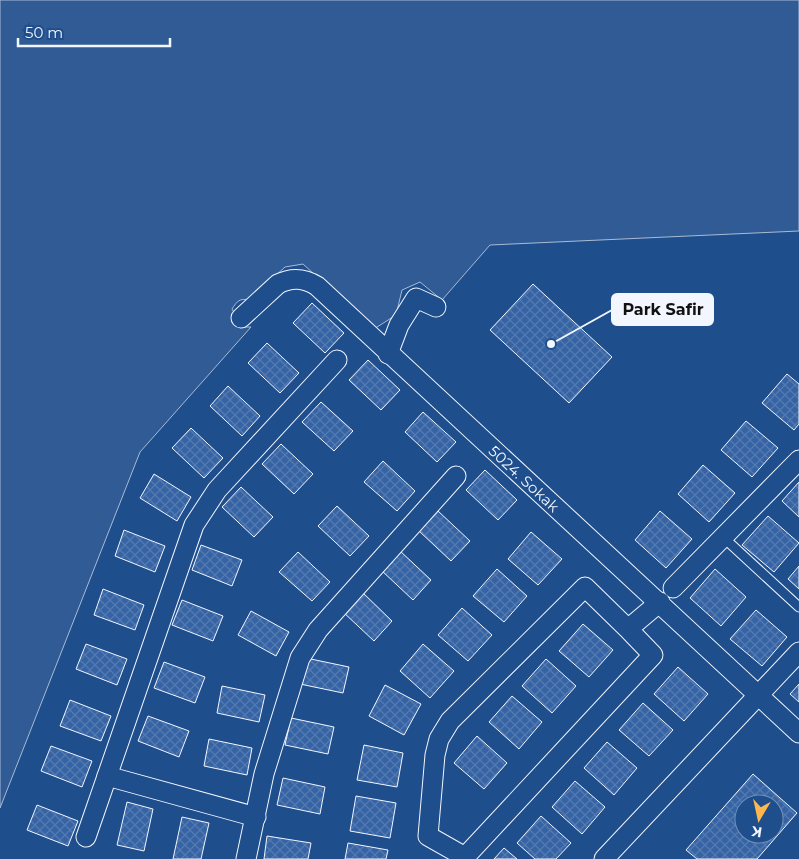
<svg xmlns="http://www.w3.org/2000/svg" width="799" height="859" font-family="Montserrat,sans-serif">
	<style>
		.green { fill: #305b95; stroke: #a8bbd7 }
		.building { fill: url(#building-cross-hatch); stroke: #f2f6ff; fill-rule: evenodd }
		.lines { fill: none; stroke-linecap: round; stroke-linejoin: round }
		.service-casing { stroke: #f2f6ff; stroke-width: 11 }
		.minor-casing { stroke: #f2f6ff; stroke-width: 21 }
		.service { stroke: #1f4e8c; stroke-width: 9 }
		.minor { stroke: #1f4e8c; stroke-width: 19 }
		.labels { text-anchor: middle; dominant-baseline: central; stroke-width: 4; stroke-linejoin: round; paint-order: stroke }
		.street-label { font-size: 15px; fill: #f2f6ff; stroke: #1f4e8c }
		.leader { fill: none; stroke: #f2f6ff; stroke-width: 2 }
		.callout-dot { fill: #f2f6ff; stroke: #1f4e8c; stroke-width: 2 }
		.callout { fill: #f2f6ff; stroke: #f2f6ff; stroke-width: 2 }
		.callout-label { font-size: 16px; text-anchor: middle; font-weight: bold; fill: #111 }
	</style>
	<defs>
		<pattern id="building-cross-hatch" width="8" height="8" patternUnits="userSpaceOnUse" patternTransform="scale(1.25)"><rect width="8" height="8" fill="#3563a3"/><path d="M0 0l8 8M0 8l8-8" fill="none" stroke="#537ab1"/></pattern>
	</defs>
	<rect width="100%" height="100%" fill="#1f4e8c"/>
	<path class="green" d="M 0,0 L 799,0 L 799,231 L 490,245 L 442,300 L 420,282 L 402,290 L 396,315 L 374,329 L 303,264 L 285,267 L 249,300 C 240,298 237,301 232,309 L 242,327 L 251,327 L 140,452 L 0,808 Z"/>
	<g class="building">
		<path d="M 533,284 L 612,357 L 569,403 L 490,330 Z"/>
		<path d="M 312,303 L 344,333 L 325,353 L 293,323 Z"/>
		<path d="M 267,343 L 299,373 L 280,393 L 248,363 Z"/>
		<path d="M 368,360 L 400,390 L 381,410 L 349,380 Z"/>
		<path d="M 787,374 L 799,384 L 799,424 L 794,430 L 762,403 Z"/>
		<path d="M 228,386 L 260,416 L 242,436 L 210,406 Z"/>
		<path d="M 321,402 L 353,431 L 334,451 L 302,422 Z"/>
		<path d="M 423,412 L 456,442 L 437,462 L 405,432 Z"/>
		<path d="M 746,421 L 778,448 L 752,477 L 721,450 Z"/>
		<path d="M 191,428 L 223,458 L 204,478 L 172,448 Z"/>
		<path d="M 281,444 L 313,474 L 294,494 L 262,464 Z"/>
		<path d="M 383,461 L 415,491 L 397,511 L 364,482 Z"/>
		<path d="M 703,465 L 735,493 L 709,522 L 678,494 Z"/>
		<path d="M 485,470 L 517,500 L 498,520 L 466,490 Z"/>
		<path d="M 154,474 L 191,497 L 177,521 L 140,498 Z"/>
		<path d="M 799,482 L 799,517 L 782,501 Z"/>
		<path d="M 241,487 L 273,517 L 254,537 L 222,507 Z"/>
		<path d="M 337,506 L 369,536 L 350,556 L 318,526 Z"/>
		<path d="M 438,511 L 470,541 L 451,561 L 419,531 Z"/>
		<path d="M 660,511 L 692,539 L 666,568 L 635,540 Z"/>
		<path d="M 768,516 L 799,543 L 774,572 L 742,545 Z"/>
		<path d="M 124,530 L 165,546 L 155,572 L 115,556 Z"/>
		<path d="M 531,532 L 562,559 L 538,585 L 508,559 Z"/>
		<path d="M 201,545 L 242,560 L 232,586 L 192,570 Z"/>
		<path d="M 399,550 L 431,580 L 413,600 L 381,570 Z"/>
		<path d="M 298,552 L 330,582 L 312,601 L 279,572 Z"/>
		<path d="M 799,566 L 799,589 L 788,579 Z"/>
		<path d="M 497,569 L 527,596 L 504,622 L 473,596 Z"/>
		<path d="M 715,569 L 746,597 L 721,626 L 690,598 Z"/>
		<path d="M 103,589 L 144,605 L 135,630 L 94,615 Z"/>
		<path d="M 361,591 L 392,621 L 374,641 L 342,611 Z"/>
		<path d="M 182,600 L 223,616 L 213,641 L 172,625 Z"/>
		<path d="M 462,608 L 492,635 L 468,661 L 438,635 Z"/>
		<path d="M 756,610 L 787,637 L 762,666 L 730,639 Z"/>
		<path d="M 251,611 L 289,632 L 276,656 L 238,635 Z"/>
		<path d="M 583,624 L 613,650 L 589,677 L 559,651 Z"/>
		<path d="M 86,644 L 127,659 L 117,685 L 76,669 Z"/>
		<path d="M 423,644 L 454,671 L 430,698 L 400,671 Z"/>
		<path d="M 306,658 L 349,667 L 343,693 L 300,684 Z"/>
		<path d="M 546,659 L 576,686 L 552,713 L 522,686 Z"/>
		<path d="M 164,662 L 205,677 L 195,703 L 154,688 Z"/>
		<path d="M 678,667 L 708,694 L 684,721 L 654,694 Z"/>
		<path d="M 799,684 L 799,702 L 790,694 Z"/>
		<path d="M 385,685 L 421,704 L 404,735 L 369,716 Z"/>
		<path d="M 222,686 L 265,695 L 259,722 L 217,713 Z"/>
		<path d="M 512,696 L 542,722 L 519,749 L 489,722 Z"/>
		<path d="M 70,700 L 111,716 L 101,741 L 60,726 Z"/>
		<path d="M 643,703 L 673,730 L 649,756 L 619,730 Z"/>
		<path d="M 148,716 L 189,731 L 179,757 L 138,741 Z"/>
		<path d="M 291,718 L 334,727 L 328,754 L 285,745 Z"/>
		<path d="M 477,736 L 507,763 L 484,789 L 454,763 Z"/>
		<path d="M 209,739 L 252,748 L 247,775 L 204,766 Z"/>
		<path d="M 607,742 L 637,768 L 614,795 L 584,768 Z"/>
		<path d="M 364,745 L 403,753 L 397,787 L 357,780 Z"/>
		<path d="M 51,746 L 92,761 L 82,787 L 41,771 Z"/>
		<path d="M 753,774 L 797,813 L 757,859 L 697,859 L 686,850 ZM 744,804 L 774,804 L 774,834 L 744,834 Z"/>
		<path d="M 283,778 L 325,787 L 320,814 L 277,805 Z"/>
		<path d="M 575,781 L 605,807 L 582,834 L 552,807 Z"/>
		<path d="M 356,796 L 396,803 L 390,838 L 350,831 Z"/>
		<path d="M 127,802 L 153,809 L 144,851 L 117,845 Z"/>
		<path d="M 37,805 L 78,821 L 68,846 L 27,830 Z"/>
		<path d="M 541,816 L 571,843 L 556,859 L 535,859 L 517,843 Z"/>
		<path d="M 182,817 L 209,823 L 201,859 L 173,859 Z"/>
		<path d="M 267,836 L 311,843 L 308,859 L 264,859 Z"/>
		<path d="M 348,843 L 388,850 L 386,859 L 345,859 Z"/>
		<path d="M 504,848 L 517,859 L 494,859 Z"/>
	</g>
	<g class="lines">
		<defs>
			<path id="service" d="M 723,537 L 799,607"/>
			<g id="minor">
				<path id="s1" d="M 241,318 L 278,284 C 292,277 304,278 317,286 L 799,733"/>
				<path d="M 388,354 L 399,325 L 416,298 L 436,307"/>
				<path d="M 673,588 L 799,460"/>
				<path d="M 628,629 L 585,587 L 450,721 L 439,739 L 435,755 L 428,836 L 465,857 L 653,655 L 628,629 L 660,602"/>
				<path d="M 107,776 L 256,817"/>
				<path d="M 86,837 L 194,525 L 217,490 L 337,360"/>
				<path d="M 246,859 L 264,774 L 300,658 L 318,630 L 456,476"/>
				<path d="M 604,859 L 799,652"/>
			</g>
		</defs>
		<use href="#service" class="service-casing"/>
		<use href="#minor" class="minor-casing"/>
		<use href="#service" class="service"/>
		<use href="#minor" class="minor"/>
	</g>
	<g class="labels">
		<g class="street-label">
			<text stroke="none"><textPath href="#s1" startOffset="374">5024. Sokak</textPath></text>
		</g>
	</g>
	<path class="leader" d="M551 344L612 310"/>
	<circle class="callout-dot" cx="551" cy="344" r="5"/>
	<rect class="callout" x="612" y="294" width="101" height="31" rx="5"/>
	<g class="callout-label">
		<text x="663" y="315">Park Safir</text>
	</g>
	<g transform="translate(759 819) rotate(189)"><circle r="24" fill="#1f4e8c" stroke="#7391ba"/>
	<path d="M0-4L9 19L0 12L-9 19Z" fill="#ffb74d"/>
	<text y="-8" font-size="14" font-weight="bold" text-anchor="middle" fill="#f2f6ff">K</text>
	</g>
	<path d="M18 38v8h152v-8" fill="none" stroke="#f2f6ff" stroke-width="2.5"/>
	<text x="25" y="38" font-size="15" fill="#f2f6ff" stroke="#1f4e8c" stroke-width="4" paint-order="stroke">50 m</text>
</svg>
